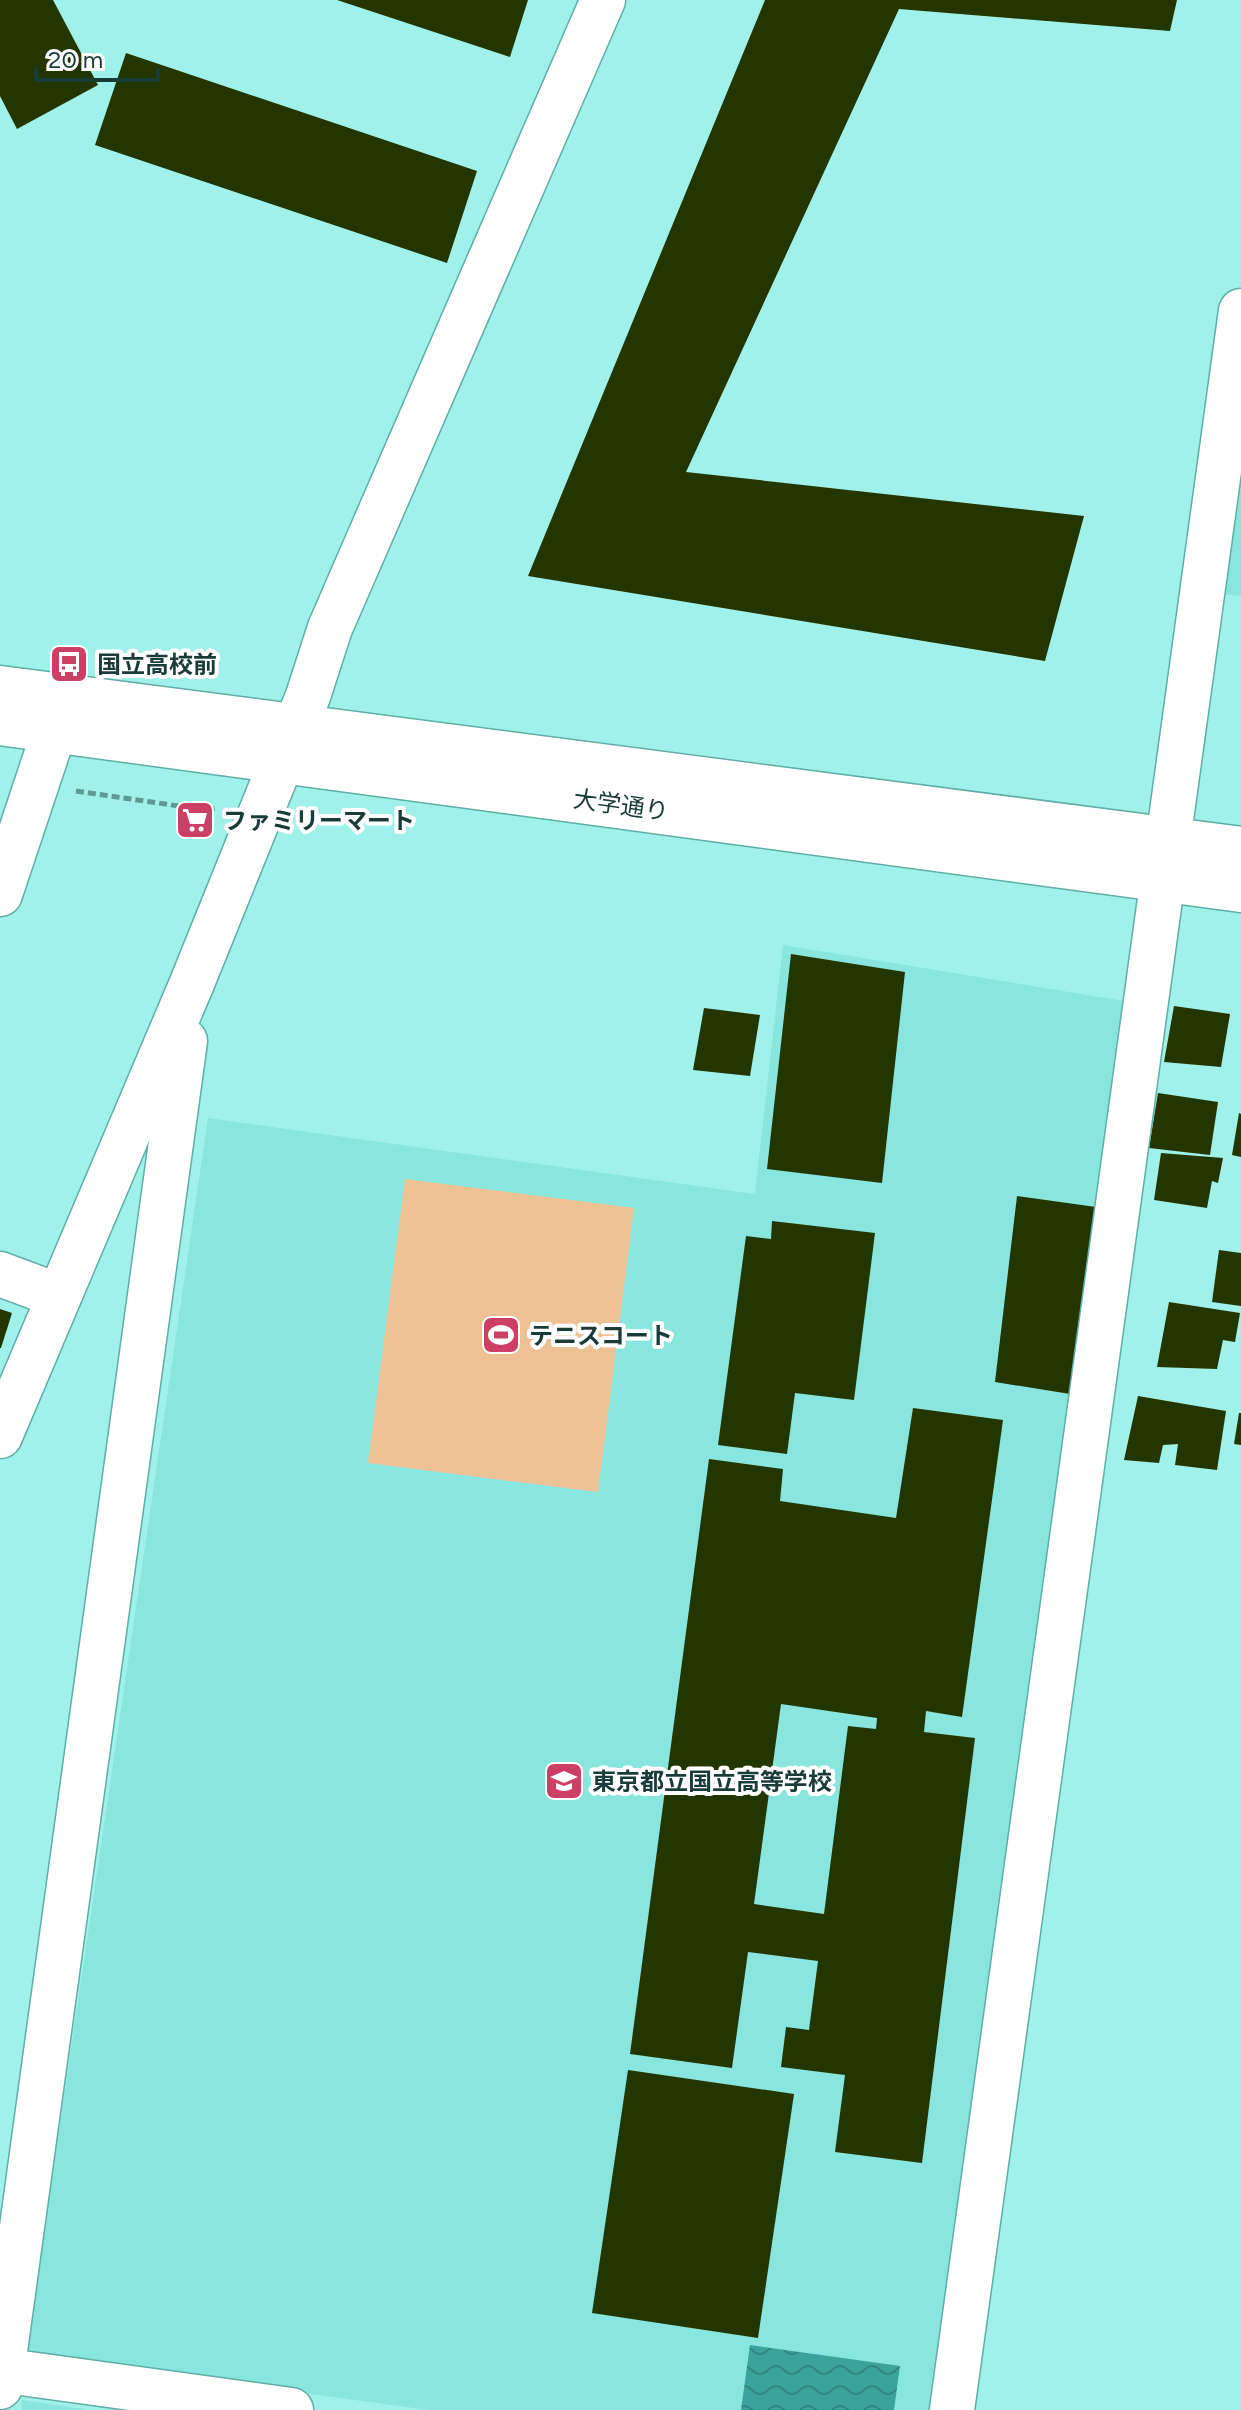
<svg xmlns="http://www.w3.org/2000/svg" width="1241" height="2410" font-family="Figtree,'Noto Sans JP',sans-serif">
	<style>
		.built { fill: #89e6de }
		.pitch { fill: #edc193 }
		.water { fill: url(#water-waves) }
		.building { fill: #233600; fill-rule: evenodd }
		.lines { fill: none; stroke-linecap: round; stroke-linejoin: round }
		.street-casing { stroke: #5eaea7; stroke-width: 47 }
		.secondary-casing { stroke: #5eaea7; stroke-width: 47 }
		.path { stroke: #5f9994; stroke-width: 5; stroke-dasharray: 8 4; stroke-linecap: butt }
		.street { stroke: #fff; stroke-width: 44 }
		.secondary { stroke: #fff; stroke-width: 44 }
		.labels { text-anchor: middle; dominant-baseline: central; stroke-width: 8; stroke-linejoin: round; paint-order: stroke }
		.poi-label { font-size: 24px; font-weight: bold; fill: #1a3c39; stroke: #fff; text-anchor: start }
		.street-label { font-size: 24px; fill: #1a3c39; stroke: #fff }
	</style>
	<defs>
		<pattern id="water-waves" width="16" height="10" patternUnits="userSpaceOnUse" patternTransform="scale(2)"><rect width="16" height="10" fill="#3ba39b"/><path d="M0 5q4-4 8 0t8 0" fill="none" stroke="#31867f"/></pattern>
	</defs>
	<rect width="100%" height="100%" fill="#a0f1e9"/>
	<g class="built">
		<path d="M 1241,443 L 1241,596 L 1220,594 Z"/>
		<path d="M 783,945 L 1124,1001 L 933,2410 L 428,2410 L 26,2355 L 208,1118 L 755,1194 Z"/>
		<path d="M 22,2400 L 89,2410 L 21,2410 Z"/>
	</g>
	<path class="pitch" d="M 405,1179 L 634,1208 L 598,1492 L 368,1463 Z"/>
	<path class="water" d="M 750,2345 L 900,2366 L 894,2410 L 741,2410 Z"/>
	<g class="building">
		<path d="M 0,0 L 53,0 L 98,85 L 17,129 L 0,96 Z"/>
		<path d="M 337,0 L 528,0 L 510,57 Z"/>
		<path d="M 765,0 L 1177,0 L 1170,31 L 899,9 L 686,472 L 1084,516 L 1045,661 L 528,576 Z"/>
		<path d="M 126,53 L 477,171 L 447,263 L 95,145 Z"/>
		<path d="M 791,954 L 905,972 L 882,1183 L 767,1169 Z"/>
		<path d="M 1174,1006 L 1230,1014 L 1221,1067 L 1164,1062 Z"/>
		<path d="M 704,1008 L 760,1015 L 750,1076 L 693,1070 Z"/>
		<path d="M 1158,1093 L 1218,1102 L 1210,1155 L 1149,1148 Z"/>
		<path d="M 1239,1113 L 1241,1114 L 1241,1157 L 1232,1155 Z"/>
		<path d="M 1161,1153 L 1223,1158 L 1218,1183 L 1212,1181 L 1207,1208 L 1154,1200 Z"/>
		<path d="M 1017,1196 L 1096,1207 L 1070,1394 L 995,1382 Z"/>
		<path d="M 772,1221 L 875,1233 L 854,1400 L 795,1393 L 787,1454 L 718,1445 L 746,1236 L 771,1239 Z"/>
		<path d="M 1219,1250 L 1241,1253 L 1241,1306 L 1212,1302 Z"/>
		<path d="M 1169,1302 L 1240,1313 L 1235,1342 L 1223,1340 L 1217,1369 L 1157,1367 Z"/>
		<path d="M 0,1309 L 12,1313 L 1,1348 L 0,1348 Z"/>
		<path d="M 1138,1396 L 1226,1411 L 1217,1470 L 1175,1465 L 1178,1444 L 1163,1445 L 1159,1463 L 1124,1460 Z"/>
		<path d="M 913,1408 L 1003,1420 L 962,1717 L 926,1711 L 924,1732 L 975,1738 L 922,2163 L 835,2152 L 845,2075 L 781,2067 L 786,2027 L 809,2030 L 818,1961 L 748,1952 L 732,2068 L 630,2054 L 709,1459 L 783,1469 L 780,1501 L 896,1518 ZM 781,1704 L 877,1718 L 876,1729 L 848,1726 L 824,1914 L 754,1904 Z"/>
		<path d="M 1239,1413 L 1241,1413 L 1241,1445 L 1234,1444 Z"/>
		<path d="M 628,2070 L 794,2094 L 758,2338 L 592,2313 Z"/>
	</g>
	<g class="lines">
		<defs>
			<g id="street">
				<path d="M 0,894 L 66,696"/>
				<path d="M 0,1274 L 59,1296"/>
				<path d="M 0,1436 L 192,983 L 308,696 L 330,628 L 603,0"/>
				<path d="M 0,2370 L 291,2410"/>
				<path d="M 0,2387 L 185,1041"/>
				<path d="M 952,2410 L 1241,311"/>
			</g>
			<g id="secondary">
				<path d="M 0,688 L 1241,849"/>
				<path d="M 0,723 L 1241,890"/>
			</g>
		</defs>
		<use href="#street" class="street-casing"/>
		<use href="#secondary" class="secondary-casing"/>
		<path class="path" d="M 76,791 L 206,810 L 217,808"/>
		<use href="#street" class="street"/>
		<use href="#secondary" class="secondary"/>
	</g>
	<defs>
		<symbol id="bus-square" viewBox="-11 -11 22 22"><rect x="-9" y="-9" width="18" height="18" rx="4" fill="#ce3f66" stroke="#fff"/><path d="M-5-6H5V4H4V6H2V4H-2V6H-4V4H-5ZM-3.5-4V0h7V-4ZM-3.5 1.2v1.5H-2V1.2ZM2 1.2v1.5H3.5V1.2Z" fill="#fff"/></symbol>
		<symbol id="supermarket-square" viewBox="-11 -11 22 22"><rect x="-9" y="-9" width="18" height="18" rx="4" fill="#ce3f66" stroke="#fff"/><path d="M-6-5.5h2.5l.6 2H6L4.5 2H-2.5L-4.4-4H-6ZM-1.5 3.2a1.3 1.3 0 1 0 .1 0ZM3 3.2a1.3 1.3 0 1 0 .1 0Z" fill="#fff"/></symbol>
		<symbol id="stadium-square" viewBox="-11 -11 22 22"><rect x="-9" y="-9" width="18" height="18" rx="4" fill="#ce3f66" stroke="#fff"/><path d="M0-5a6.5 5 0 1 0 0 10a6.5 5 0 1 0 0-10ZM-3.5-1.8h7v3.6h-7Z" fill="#fff"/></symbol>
		<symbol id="school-square" viewBox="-11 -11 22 22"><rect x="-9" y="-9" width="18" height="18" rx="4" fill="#ce3f66" stroke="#fff"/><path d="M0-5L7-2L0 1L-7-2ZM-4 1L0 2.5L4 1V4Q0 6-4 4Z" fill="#fff"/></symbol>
	</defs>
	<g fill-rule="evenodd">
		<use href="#bus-square" x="47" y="642" width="44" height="44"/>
		<use href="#supermarket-square" x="173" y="798" width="44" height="44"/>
		<use href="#stadium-square" x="479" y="1313" width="44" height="44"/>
		<use href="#school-square" x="542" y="1759" width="44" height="44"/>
	</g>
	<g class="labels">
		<g class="poi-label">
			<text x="97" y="664">国立高校前</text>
			<text x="223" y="820">ファミリーマート</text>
			<text x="529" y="1335">テニスコート</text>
			<text x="592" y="1781">東京都立国立高等学校</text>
		</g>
		<g class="street-label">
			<text transform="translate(621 805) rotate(8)">大学通り</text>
		</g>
	</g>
	<path d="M36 68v12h122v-12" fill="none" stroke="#1a3c39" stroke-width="4"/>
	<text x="48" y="68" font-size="24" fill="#1a3c39" stroke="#ffffff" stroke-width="6" paint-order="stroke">20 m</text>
</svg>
